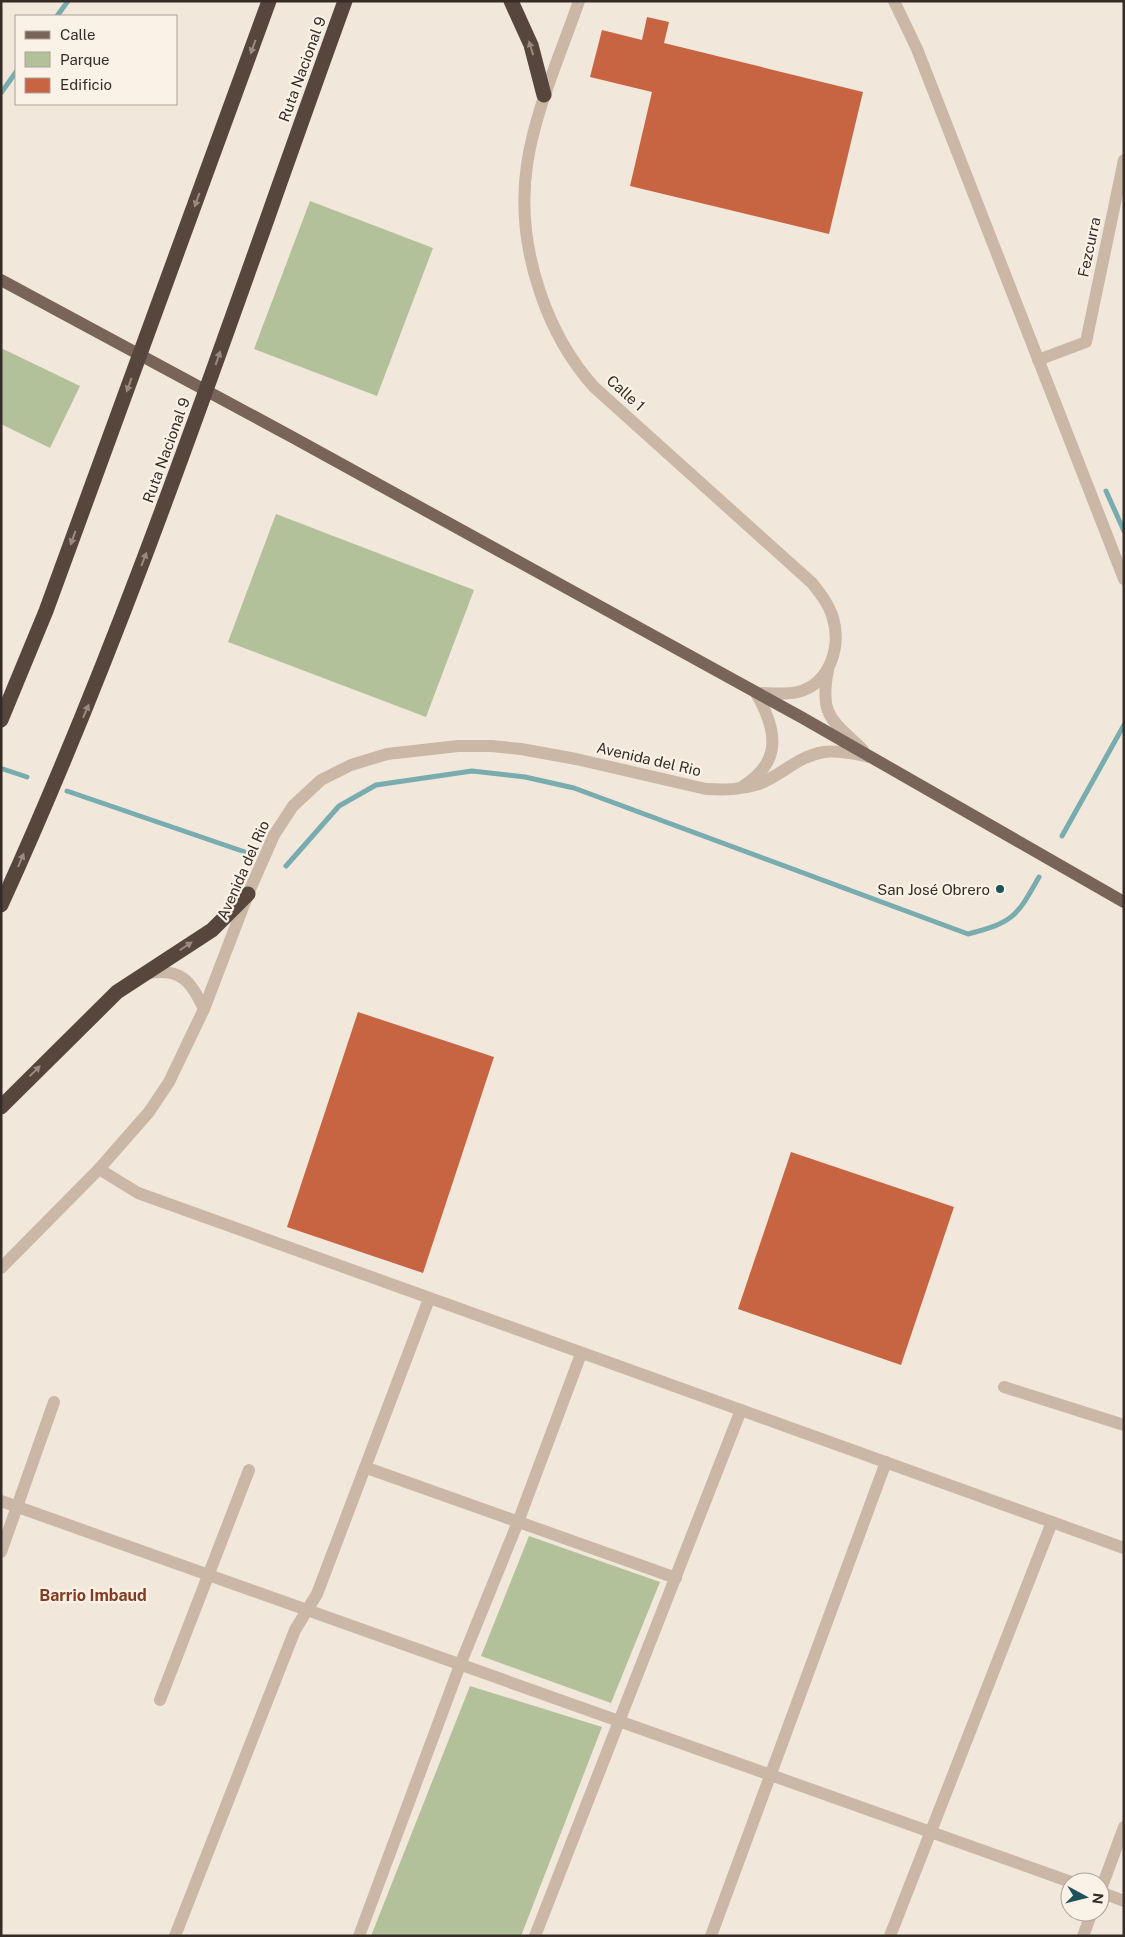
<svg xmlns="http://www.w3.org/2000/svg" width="1125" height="1937" font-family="'Public Sans',sans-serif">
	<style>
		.green { fill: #b3c19a }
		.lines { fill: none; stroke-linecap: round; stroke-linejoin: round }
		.stream { stroke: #79acaf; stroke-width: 5 }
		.building { fill: #c76543 }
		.minor { stroke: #cab7a6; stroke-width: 12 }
		.major { stroke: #786458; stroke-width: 12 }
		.highway { stroke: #57463e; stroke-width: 15 }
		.oneway { fill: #988a82 }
		.poi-dot { fill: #1c5358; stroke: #faf1e7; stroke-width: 2 }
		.labels { text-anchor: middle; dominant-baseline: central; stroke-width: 4.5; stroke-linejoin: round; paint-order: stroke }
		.street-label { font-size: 15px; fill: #362c27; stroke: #faf1e7 }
		.poi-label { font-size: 15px; fill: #362c27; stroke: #faf1e7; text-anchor: end }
		.neighbourhood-label { font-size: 16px; font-weight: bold; fill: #863a1f; stroke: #faf1e7 }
	</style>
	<rect width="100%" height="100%" fill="#f2e7db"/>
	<g class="green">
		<path d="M 310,201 L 433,248 L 377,396 L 254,349 Z"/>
		<path d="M 1,348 L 80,386 L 50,448 L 1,424 Z"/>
		<path d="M 276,514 L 474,590 L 426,717 L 228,642 Z"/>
		<path d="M 529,1536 L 660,1582 L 611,1703 L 481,1656 Z"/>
		<path d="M 470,1686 L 602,1727 L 521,1936 L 371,1936 Z"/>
	</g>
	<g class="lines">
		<g class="stream">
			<path d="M 57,16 L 68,1"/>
			<path d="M 1,93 L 16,72"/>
			<path d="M 1106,491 L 1124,531"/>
			<path d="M 3,769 L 27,777"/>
			<path d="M 67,791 L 245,852"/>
			<path d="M 1062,836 L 1124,725"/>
			<path d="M 286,866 L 339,806 L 376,785 L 472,771 L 525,777 L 574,788 L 968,934 C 1013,922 1016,918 1039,877"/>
		</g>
	</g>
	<g class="building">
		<path d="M 647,17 L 669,22 L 664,43 L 863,92 L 829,234 L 630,186 L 652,92 L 590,77 L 602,30 L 642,40 Z"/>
		<path d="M 358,1012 L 494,1057 L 423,1273 L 287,1227 Z"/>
		<path d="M 791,1152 L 954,1207 L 901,1365 L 738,1309 Z"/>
	</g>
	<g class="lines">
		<g class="minor">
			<path d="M 579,1 C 542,107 501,177 540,292 C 552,328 568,358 594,387 L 812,583 C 820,593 828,603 832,615 C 842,645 831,683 798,692 C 786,695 769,693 756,693 C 776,728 784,761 743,786"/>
			<path d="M 894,1 L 917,49 L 1124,579"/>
			<path d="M 1038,360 L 1086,342 L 1124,160"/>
			<path d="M 828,670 C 819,716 832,720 863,750"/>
			<path d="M 148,973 C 181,968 191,981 204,1009"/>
			<path d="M 99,1169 L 138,1193 L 1124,1548"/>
			<path d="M 1,1268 L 99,1169 L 149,1112 L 169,1082 L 204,1009 L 248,894 L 274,835 L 293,806 L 321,780 L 351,765 L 387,754 L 458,746 L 491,746 L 521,749 L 576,759 L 706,789 C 725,790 740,790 759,784 C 782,775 798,756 824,752 C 839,750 855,754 870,757"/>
			<path d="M 1004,1387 L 1124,1425"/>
			<path d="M 367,1468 L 676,1578"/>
			<path d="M 1,1501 L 1071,1882"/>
			<path d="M 1,1552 L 54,1402"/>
			<path d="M 160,1700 L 249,1470"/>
			<path d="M 1100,1892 L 1124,1827"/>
			<path d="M 1100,1892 L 1124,1901"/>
			<path d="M 175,1936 L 295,1630 L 317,1594 L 429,1299"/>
			<path d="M 359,1936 L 460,1665 L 518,1522 L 581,1354"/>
			<path d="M 535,1936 L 741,1410"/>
			<path d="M 711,1936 L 886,1462"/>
			<path d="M 890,1936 L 1052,1522"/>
			<path d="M 1083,1936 L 1092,1912"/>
		</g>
		<path class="major" d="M 1,280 L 294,438 L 801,717 L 1124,902"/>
		<g class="highway">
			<path d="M 511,1 L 531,45 L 544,95"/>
			<path d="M 1,720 L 46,611 L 269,1"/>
			<path d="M 1,905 C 135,611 235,304 345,1"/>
			<path d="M 1,1107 L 117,992 L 212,930 L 248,894"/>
		</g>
	</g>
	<defs><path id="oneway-solid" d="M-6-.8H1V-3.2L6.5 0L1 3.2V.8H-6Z" transform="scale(1.25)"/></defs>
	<g class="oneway">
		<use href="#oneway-solid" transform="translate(253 47) rotate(110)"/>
		<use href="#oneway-solid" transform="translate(531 48) rotate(-107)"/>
		<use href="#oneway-solid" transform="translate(197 200) rotate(110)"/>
		<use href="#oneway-solid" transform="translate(218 358) rotate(-71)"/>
		<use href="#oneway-solid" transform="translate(129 385) rotate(110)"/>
		<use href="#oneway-solid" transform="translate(73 538) rotate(110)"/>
		<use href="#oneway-solid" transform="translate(144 559) rotate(-69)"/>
		<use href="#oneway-solid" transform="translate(86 711) rotate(-67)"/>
		<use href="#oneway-solid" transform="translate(21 860) rotate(-67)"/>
		<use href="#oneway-solid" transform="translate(186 946) rotate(-33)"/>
		<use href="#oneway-solid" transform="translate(35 1071) rotate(-44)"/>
	</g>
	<circle class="poi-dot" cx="1000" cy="889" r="5"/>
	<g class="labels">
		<g class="street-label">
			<text transform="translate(302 69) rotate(-70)">Ruta Nacional 9</text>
			<text transform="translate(1089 247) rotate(-78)">Fezcurra</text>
			<text transform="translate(626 393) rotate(42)">Calle 1</text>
			<text transform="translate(166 450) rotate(-70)">Ruta Nacional 9</text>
			<text transform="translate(649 759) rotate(13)">Avenida del Rio</text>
			<text transform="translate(243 870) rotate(-66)">Avenida del Rio</text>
		</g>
		<g class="poi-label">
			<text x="990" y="889">San José Obrero</text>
		</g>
		<g class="neighbourhood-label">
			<text x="93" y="1595">Barrio Imbaud</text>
		</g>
	</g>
	<rect width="1125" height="1937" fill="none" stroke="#362c27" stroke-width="5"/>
	<rect x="15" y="15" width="162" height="90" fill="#faf1e7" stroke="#aca29a"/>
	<rect x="25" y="31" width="25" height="8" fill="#786458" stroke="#aca29a"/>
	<text x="60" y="40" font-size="15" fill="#362c27">Calle</text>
	<rect x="25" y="52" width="25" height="15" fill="#b3c19a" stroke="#aca29a"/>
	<text x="60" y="65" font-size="15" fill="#362c27">Parque</text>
	<rect x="25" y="78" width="25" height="15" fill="#c76543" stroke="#aca29a"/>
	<text x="60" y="90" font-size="15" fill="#362c27">Edificio</text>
	<g transform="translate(1085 1897) rotate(97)"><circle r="24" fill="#faf1e7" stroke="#aca29a"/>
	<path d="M0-4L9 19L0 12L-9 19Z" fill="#1c5358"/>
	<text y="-8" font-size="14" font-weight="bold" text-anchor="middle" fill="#362c27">N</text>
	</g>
</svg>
